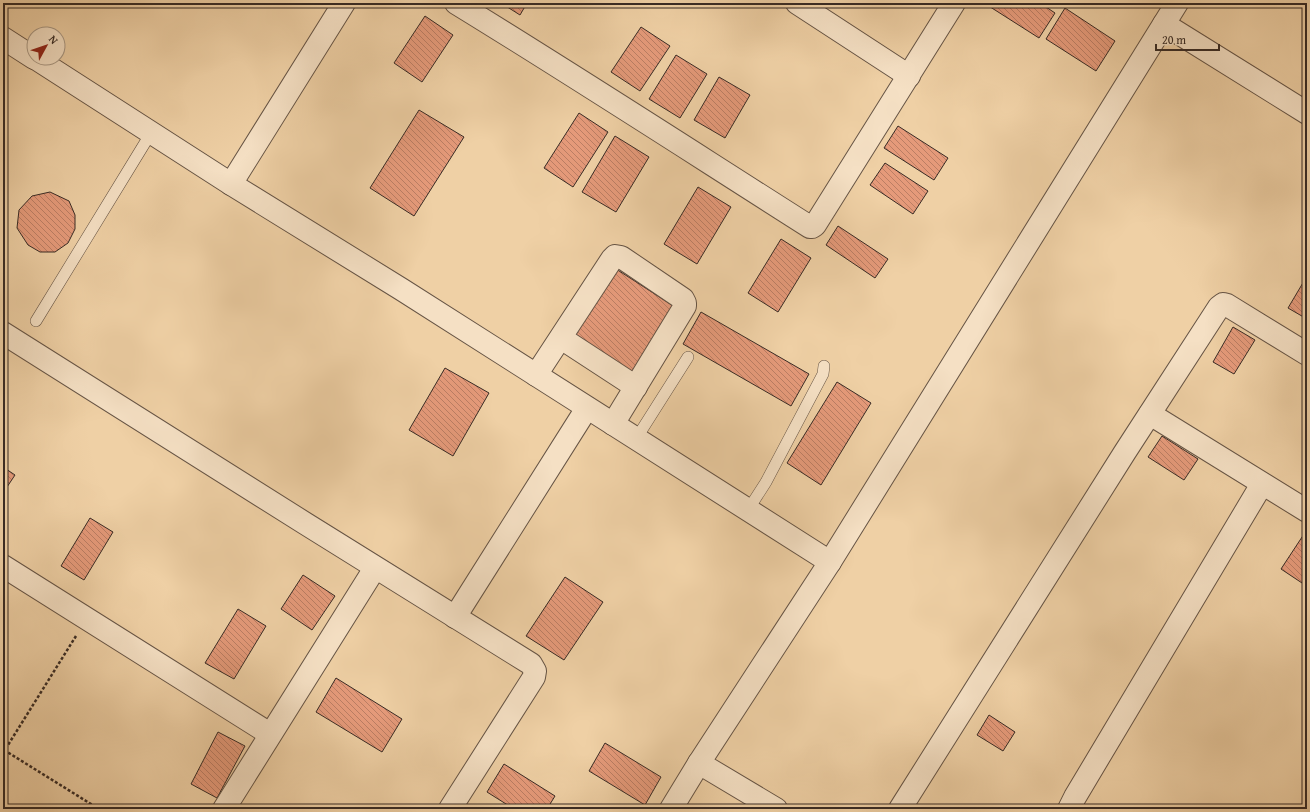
<svg xmlns="http://www.w3.org/2000/svg" width="1310" height="812" font-family="'Gentium Book Plus',serif">
	<style>
		.building { fill: url(#building-back-hatch); stroke: #382b25 }
		.lines { fill: none; stroke-linecap: round; stroke-linejoin: round }
		.service-casing { stroke: #665445; stroke-width: 12 }
		.minor-casing { stroke: #665445; stroke-width: 24 }
		.path { stroke: #382b25; stroke-width: 2.5; stroke-dasharray: 3 2; stroke-linecap: butt }
		.service { stroke: #f5e0c4; stroke-width: 11 }
		.minor { stroke: #f5e0c4; stroke-width: 22 }
	</style>
	<defs>
		<pattern id="building-back-hatch" width="6" height="6" patternUnits="userSpaceOnUse"><rect width="6" height="6" fill="#e59a7a"/><path d="M-1 5l2 2M0 0l6 6M5-1l2 2" fill="none" stroke="#bb7e64"/></pattern>
	</defs>
	<rect width="100%" height="100%" fill="#efd0a5"/>
	<filter id="stains"><feTurbulence type="fractalNoise" baseFrequency=".005" numOctaves="4"/><feColorMatrix values="0 0 0 0 .2 0 0 0 0 .09 0 0 0 0 .02 0 0 0 .5 -.17"/></filter>
	<radialGradient id="worn" r=".72"><stop offset=".6" stop-color="#630" stop-opacity="0"/><stop offset="1" stop-color="#630" stop-opacity=".3"/></radialGradient>
	<g class="building">
		<path d="M 501,3 L 527,3 L 520,15 Z"/>
		<path d="M 984,3 L 1040,3 L 1055,13 L 1039,38 Z"/>
		<path d="M 1065,8 L 1115,41 L 1096,71 L 1046,39 Z"/>
		<path d="M 425,16 L 453,35 L 422,82 L 394,63 Z"/>
		<path d="M 641,27 L 670,46 L 640,91 L 611,72 Z"/>
		<path d="M 676,55 L 707,74 L 680,118 L 649,99 Z"/>
		<path d="M 719,77 L 750,95 L 725,138 L 694,120 Z"/>
		<path d="M 419,110 L 464,137 L 414,216 L 370,188 Z"/>
		<path d="M 579,113 L 608,132 L 573,187 L 544,168 Z"/>
		<path d="M 898,126 L 948,158 L 934,180 L 884,148 Z"/>
		<path d="M 615,136 L 649,157 L 616,212 L 582,192 Z"/>
		<path d="M 885,163 L 928,191 L 913,214 L 870,185 Z"/>
		<path d="M 698,187 L 731,207 L 697,264 L 664,244 Z"/>
		<path d="M 50,192 L 69,201 L 75,215 L 75,229 L 68,243 L 55,252 L 40,252 L 28,245 L 17,228 L 19,210 L 32,196 Z"/>
		<path d="M 838,226 L 888,259 L 875,278 L 826,245 Z"/>
		<path d="M 781,239 L 811,258 L 778,312 L 748,293 Z"/>
		<path d="M 613,267 L 675,307 L 631,375 L 569,335 Z"/>
		<path d="M 1307,276 L 1307,319 L 1288,308 Z"/>
		<path d="M 701,312 L 809,374 L 791,406 L 683,344 Z"/>
		<path d="M 1233,327 L 1255,340 L 1234,374 L 1213,362 Z"/>
		<path d="M 445,368 L 489,393 L 453,456 L 409,430 Z"/>
		<path d="M 837,382 L 871,403 L 821,485 L 787,463 Z"/>
		<path d="M 1162,436 L 1198,459 L 1184,480 L 1148,457 Z"/>
		<path d="M 3,467 L 15,475 L 3,493 Z"/>
		<path d="M 90,518 L 113,532 L 84,580 L 61,566 Z"/>
		<path d="M 1306,531 L 1307,532 L 1307,581 L 1305,585 L 1281,569 Z"/>
		<path d="M 303,575 L 335,596 L 312,630 L 281,609 Z"/>
		<path d="M 565,577 L 603,602 L 564,660 L 526,636 Z"/>
		<path d="M 238,609 L 266,626 L 234,679 L 205,663 Z"/>
		<path d="M 336,678 L 402,719 L 382,752 L 316,712 Z"/>
		<path d="M 989,715 L 1015,732 L 1003,751 L 977,735 Z"/>
		<path d="M 218,732 L 245,746 L 217,798 L 191,784 Z"/>
		<path d="M 605,743 L 661,777 L 645,805 L 589,771 Z"/>
		<path d="M 504,764 L 555,796 L 547,809 L 514,809 L 487,792 Z"/>
	</g>
	<g class="lines">
		<defs>
			<g id="service">
				<path d="M 36,321 L 151,133"/>
				<path d="M 636,439 L 688,357"/>
				<path d="M 748,510 L 766,482 L 823,374 L 824,366"/>
			</g>
			<g id="minor">
				<path d="M 456,3 C 575,76 692,152 810,227 L 812,227 L 815,225 L 954,3"/>
				<path d="M 797,3 L 909,76"/>
				<path d="M 1164,24 L 1307,113"/>
				<path d="M 3,38 L 34,58"/>
				<path d="M 35,58 L 231,184 L 401,289 L 830,562"/>
				<path d="M 231,184 L 344,3"/>
				<path d="M 3,333 C 179,444 354,555 531,664 L 535,671 L 534,677 L 450,809"/>
				<path d="M 561,338 L 636,387"/>
				<path d="M 536,375 L 612,259 L 615,256 L 621,257 L 683,299 L 685,303 L 685,306 L 613,424"/>
				<path d="M 1150,414 L 1307,511"/>
				<path d="M 3,566 L 270,734"/>
				<path d="M 455,617 L 587,408"/>
				<path d="M 699,763 L 776,809"/>
				<path d="M 224,809 L 375,568"/>
				<path d="M 671,809 L 699,763 L 830,562 L 1177,3"/>
				<path d="M 900,809 L 1125,452 L 1219,307 L 1223,304 L 1227,305 L 1307,354"/>
				<path d="M 1069,809 L 1075,797 L 1262,484"/>
			</g>
		</defs>
		<use href="#service" class="service-casing"/>
		<use href="#minor" class="minor-casing"/>
		<g class="path">
			<path d="M 4,750 L 99,809"/>
			<path d="M 3,753 L 76,636"/>
		</g>
		<use href="#service" class="service"/>
		<use href="#minor" class="minor"/>
	</g>
	<rect width="1310" height="812" fill="none" stroke="#efd0a5" stroke-width="16"/>
	<rect x="4" y="4" width="1302" height="804" fill="none" stroke="#382b25" stroke-width="2"/>
	<rect x="8" y="8" width="1294" height="796" fill="none" stroke="#382b25"/>
	<g transform="translate(46 46) rotate(50)"><circle r="19" fill="#f5e0c4" stroke="#a99884"/>
	<path d="M0-3L7 15L0 10L-7 15Z" fill="#8f2418"/>
	<text y="-6" font-size="11" font-weight="bold" text-anchor="middle" fill="#382b25">N</text>
	</g>
	<path d="M1156 44v6h63v-6" fill="none" stroke="#382b25" stroke-width="2"/>
	<text x="1162" y="44" font-size="12" fill="#382b25" stroke="#f5e0c4" stroke-width="3" paint-order="stroke">20 m</text>
	<rect width="100%" height="100%" filter="url(#stains)"/>
	<rect width="100%" height="100%" fill="url(#worn)"/>
</svg>
